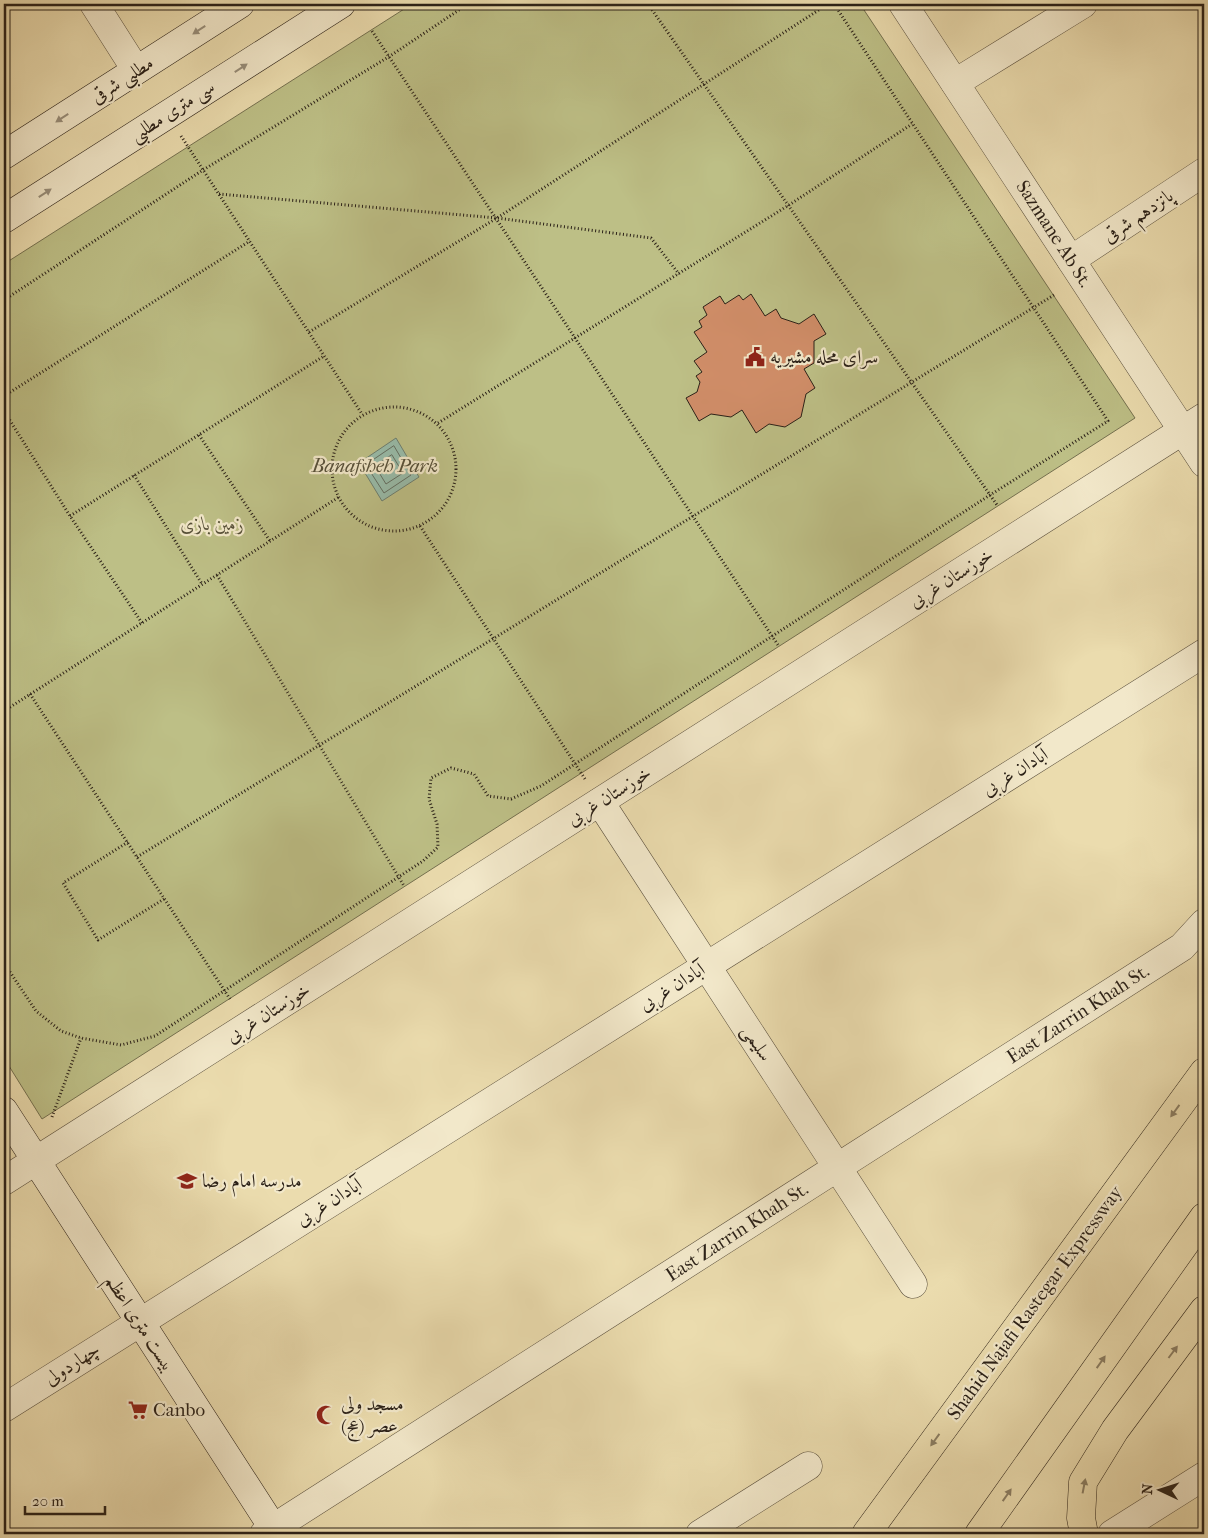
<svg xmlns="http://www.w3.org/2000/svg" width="1208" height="1538" font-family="'IM FELL French Canon',Amiri,serif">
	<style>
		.green { fill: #bdbf86; stroke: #74704f }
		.water { fill: #98bcaa; stroke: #6c7e70 }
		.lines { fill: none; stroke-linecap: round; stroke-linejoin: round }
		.shore { stroke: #626e61; stroke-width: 1 }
		.building { fill: #d18e69; stroke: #2b2118 }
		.street-casing { stroke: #5b503e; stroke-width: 29 }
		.secondary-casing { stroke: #2b2118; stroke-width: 29 }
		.highway-casing { stroke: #2b2118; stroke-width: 29 }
		.path { stroke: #2b2118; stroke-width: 3; stroke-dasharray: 1 2.5; stroke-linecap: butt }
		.street { stroke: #f2e8ca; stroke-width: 28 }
		.secondary { stroke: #f2e8ca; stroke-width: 28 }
		.highway { stroke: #ebdcae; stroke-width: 28 }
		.oneway { fill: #988e7a }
		.oneway2 { fill: #8b7e63 }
		.labels { text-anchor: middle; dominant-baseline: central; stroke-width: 4.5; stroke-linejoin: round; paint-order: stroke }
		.street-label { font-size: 19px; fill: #2b2118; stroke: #f2e8ca }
		.poi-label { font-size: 19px; fill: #2b2118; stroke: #f2e8ca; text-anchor: start }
		.park-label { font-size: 19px; font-style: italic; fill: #575039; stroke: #f2e8ca }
	</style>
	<rect width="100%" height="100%" fill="#ebdcae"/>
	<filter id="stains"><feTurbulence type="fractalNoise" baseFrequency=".004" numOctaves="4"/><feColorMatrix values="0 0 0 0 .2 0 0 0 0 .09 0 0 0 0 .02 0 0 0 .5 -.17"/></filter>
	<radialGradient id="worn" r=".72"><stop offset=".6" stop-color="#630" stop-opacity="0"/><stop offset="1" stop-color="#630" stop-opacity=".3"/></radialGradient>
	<path class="green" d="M 412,4 L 860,4 L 1135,418 L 42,1119 L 4,1058 L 4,264 Z"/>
	<path class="water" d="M 396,438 L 419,477 L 382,501 L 359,463 Z"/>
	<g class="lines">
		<g class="shore">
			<path d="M 394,446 L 411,475 L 384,493 L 366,465 Z"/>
			<path d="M 392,455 L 403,473 L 386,484 L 375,466 Z"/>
		</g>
	</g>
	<path class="building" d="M 751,294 L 765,316 L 776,309 L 781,318 L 799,324 L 814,314 L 826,334 L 814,341 L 814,363 L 804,369 L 815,388 L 806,394 L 801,417 L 785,427 L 769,424 L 756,433 L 742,410 L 731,417 L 711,414 L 699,421 L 686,398 L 697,392 L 700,382 L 696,376 L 702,372 L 694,361 L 707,352 L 694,332 L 702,327 L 699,321 L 707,315 L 703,307 L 720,296 L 725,304 L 739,295 L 743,300 Z"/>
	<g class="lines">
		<defs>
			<g id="street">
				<path d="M 94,4 L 136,70"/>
				<path d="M 903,4 L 1204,463"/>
				<path d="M 955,83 L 1083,4"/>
				<path d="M 1071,260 L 1204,172"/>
				<path d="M 600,802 L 913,1284"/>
				<path d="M 4,1181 L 1204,417"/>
				<path d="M 4,1408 L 1204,653"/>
				<path d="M 264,1534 L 1182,947 L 1204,923"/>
				<path d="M 700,1534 L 808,1466"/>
				<path d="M 1112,1534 L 1204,1476"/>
			</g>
			<g id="secondary">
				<path d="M 4,155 L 240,4"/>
				<path d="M 4,219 L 341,4"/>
				<path d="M 4,1111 L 277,1534"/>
			</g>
			<g id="highway">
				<path d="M 866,1534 L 1204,1072"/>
				<path d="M 979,1534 L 1204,1217"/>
				<path d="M 1084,1534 L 1081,1518 L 1083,1482 L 1115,1430 L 1204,1310"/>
			</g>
		</defs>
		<use href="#street" class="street-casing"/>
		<use href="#secondary" class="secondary-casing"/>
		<use href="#highway" class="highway-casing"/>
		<g class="path">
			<path d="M 648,4 L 997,505"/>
			<path d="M 372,31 L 778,645"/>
			<path d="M 181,136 L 362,414"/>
			<path d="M 219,194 L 497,218 L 651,238 L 679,274"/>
			<path d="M 4,300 L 203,170 L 390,56 L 468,4"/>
			<path d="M 309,332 L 497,218 L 828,4"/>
			<path d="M 4,396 L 250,241"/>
			<circle cx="394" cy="469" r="62"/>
			<path d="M 4,411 L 70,516 L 142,623"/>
			<path d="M 438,423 L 789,205 L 912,124"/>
			<path d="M 199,435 L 270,541"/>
			<path d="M 134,475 L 202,584"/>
			<path d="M 70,516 L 324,356"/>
			<path d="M 420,526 L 585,779"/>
			<path d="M 217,575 L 404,886"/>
			<path d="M 30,694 L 230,999"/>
			<path d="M 4,711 L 339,497"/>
			<path d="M 128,842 L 63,883 L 98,940 L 164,899"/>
			<path d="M 137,857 L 1054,295"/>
			<path d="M 4,963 L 36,1011 L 61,1031 L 81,1038 L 121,1045 L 155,1036 L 423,861 L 438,847 L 437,824 L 429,799 L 431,778 L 451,768 L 474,774 L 488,796 L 511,799 L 541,786 L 990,495 L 1108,421 L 834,4"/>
			<path d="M 52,1117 L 81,1038"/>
		</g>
		<use href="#street" class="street"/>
		<use href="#secondary" class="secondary"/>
		<use href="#highway" class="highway"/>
	</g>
	<defs><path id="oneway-solid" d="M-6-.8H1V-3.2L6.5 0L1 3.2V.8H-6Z" transform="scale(1.25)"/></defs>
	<g class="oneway">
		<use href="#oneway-solid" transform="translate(199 30) rotate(147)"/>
		<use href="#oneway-solid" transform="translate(241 68) rotate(-33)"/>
		<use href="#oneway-solid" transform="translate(62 118) rotate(147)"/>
		<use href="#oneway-solid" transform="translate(45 193) rotate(-33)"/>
	</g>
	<g class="oneway2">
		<use href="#oneway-solid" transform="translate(1175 1111) rotate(126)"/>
		<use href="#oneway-solid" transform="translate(1173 1352) rotate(-53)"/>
		<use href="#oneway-solid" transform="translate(1101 1362) rotate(-55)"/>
		<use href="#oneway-solid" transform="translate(935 1440) rotate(126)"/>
		<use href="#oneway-solid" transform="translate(1084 1486) rotate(-79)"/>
		<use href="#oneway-solid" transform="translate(1007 1495) rotate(-55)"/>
	</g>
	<defs>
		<symbol id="civic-bare" viewBox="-9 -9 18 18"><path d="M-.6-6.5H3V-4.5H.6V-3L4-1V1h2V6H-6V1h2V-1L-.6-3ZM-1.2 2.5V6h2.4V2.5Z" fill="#8f2418" stroke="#f2e8ca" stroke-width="2.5" paint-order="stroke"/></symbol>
		<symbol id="school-bare" viewBox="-9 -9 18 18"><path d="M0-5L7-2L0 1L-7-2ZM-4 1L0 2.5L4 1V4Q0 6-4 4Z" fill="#8f2418" stroke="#f2e8ca" stroke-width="2.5" paint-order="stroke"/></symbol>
		<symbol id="supermarket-bare" viewBox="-9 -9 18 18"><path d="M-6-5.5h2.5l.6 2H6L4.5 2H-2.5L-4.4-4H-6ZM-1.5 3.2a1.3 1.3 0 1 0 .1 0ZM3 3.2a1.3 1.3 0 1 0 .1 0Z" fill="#8f2418" stroke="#f2e8ca" stroke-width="2.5" paint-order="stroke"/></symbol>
		<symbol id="mosque-bare" viewBox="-9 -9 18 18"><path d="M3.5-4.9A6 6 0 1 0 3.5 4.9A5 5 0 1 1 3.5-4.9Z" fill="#8f2418" stroke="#f2e8ca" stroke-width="2.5" paint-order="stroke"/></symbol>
	</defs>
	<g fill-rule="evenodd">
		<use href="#civic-bare" x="741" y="343" width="28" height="28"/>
		<use href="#school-bare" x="173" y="1167" width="28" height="28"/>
		<use href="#supermarket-bare" x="124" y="1396" width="28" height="28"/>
		<use href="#mosque-bare" x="312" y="1401" width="28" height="28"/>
	</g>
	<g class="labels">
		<g class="street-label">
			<text transform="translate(122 80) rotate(-33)">مطلبی شرقی</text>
			<text transform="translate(172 111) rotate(-33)">سی متری مطلبی</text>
			<text transform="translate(1138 216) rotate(-34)">پانزدهم شرقی</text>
			<text transform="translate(1054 234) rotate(57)">Sazmane Ab St.</text>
			<text transform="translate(951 578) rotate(-32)">خوزستان غربی</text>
			<text transform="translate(1015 772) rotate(-32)">آبادان غربی</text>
			<text transform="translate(609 796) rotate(-32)">خوزستان غربی</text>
			<text transform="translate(672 987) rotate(-32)">آبادان غربی</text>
			<text transform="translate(268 1013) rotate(-32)">خوزستان غربی</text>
			<text transform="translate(1078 1014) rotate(-33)">East Zarrin Khah St.</text>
			<text transform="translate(757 1043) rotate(57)">سلیمی</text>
			<text transform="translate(329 1202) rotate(-32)">آبادان غربی</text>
			<text transform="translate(737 1232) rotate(-33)">East Zarrin Khah St.</text>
			<text transform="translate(1035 1303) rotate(-54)">Shahid Najafi Rastegar Expressway</text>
			<text transform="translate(140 1323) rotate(57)">بیست متری اعظم</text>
			<text transform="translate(72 1364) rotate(-33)">چهاردولی</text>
		</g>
		<g class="poi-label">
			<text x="770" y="357">سرای محله مشیریه</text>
			<text x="202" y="1181">مدرسه امام رضا</text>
			<text x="341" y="1404">مسجد ولی<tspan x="341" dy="22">عصر (عج)</tspan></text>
			<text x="153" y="1410">Canbo</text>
		</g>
		<g class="park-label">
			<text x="375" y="466">Banafsheh Park</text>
			<text x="212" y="524">زمین بازی</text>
		</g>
	</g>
	<rect width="1208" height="1538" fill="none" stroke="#ebdcae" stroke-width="20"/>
	<rect x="5" y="5" width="1198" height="1528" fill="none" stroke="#2b2118" stroke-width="2.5"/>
	<rect x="10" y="10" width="1188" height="1518" fill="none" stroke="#2b2118"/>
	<g transform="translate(1160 1490) rotate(274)" stroke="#f2e8ca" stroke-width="4" paint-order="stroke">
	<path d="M0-4L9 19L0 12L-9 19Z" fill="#2b2118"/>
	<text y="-8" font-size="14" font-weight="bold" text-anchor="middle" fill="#2b2118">N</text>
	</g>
	<path d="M25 1506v8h80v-8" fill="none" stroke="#2b2118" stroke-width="2.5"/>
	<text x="32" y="1506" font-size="15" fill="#2b2118" stroke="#f2e8ca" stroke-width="4" paint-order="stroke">20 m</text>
	<rect width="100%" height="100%" filter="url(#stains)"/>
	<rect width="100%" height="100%" fill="url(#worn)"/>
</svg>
